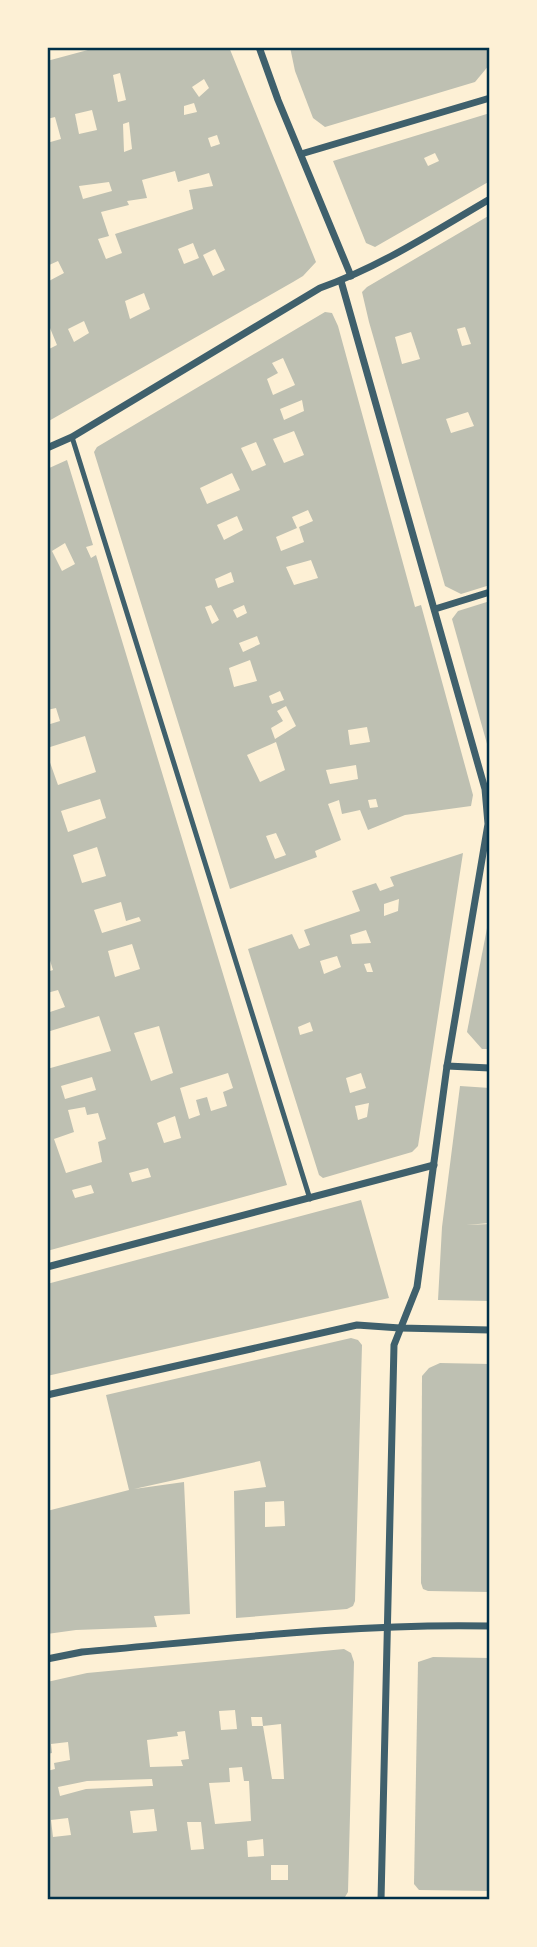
<svg xmlns="http://www.w3.org/2000/svg" width="537" height="1947" font-family="Roboto,sans-serif">
	<style>
		.building { fill: #bec0b2; fill-rule: evenodd }
		.lines { fill: none; stroke-linecap: round; stroke-linejoin: round }
		.service { stroke: #3f606c; stroke-width: 5 }
		.minor { stroke: #3f606c; stroke-width: 7 }
		.neatline { fill: none; stroke: #003049; stroke-width: 2.5 }
	</style>
	<rect width="100%" height="100%" fill="#fdf0d5"/>
	<g class="building">
		<path d="M 99,47 L 229,47 L 316,262 L 303,276 L 293,282 L 47,422 L 47,350 L 57,345 L 50,328 L 47,329 L 47,282 L 64,273 L 58,261 L 47,266 L 47,143 L 61,139 L 55,117 L 47,119 L 47,61 ZM 120,73 L 126,100 L 118,102 L 113,75 ZM 204,79 L 209,88 L 199,97 L 192,87 ZM 194,103 L 197,112 L 184,115 L 184,106 ZM 92,110 L 97,130 L 79,134 L 75,114 ZM 129,122 L 132,149 L 124,152 L 123,124 ZM 217,135 L 220,144 L 211,147 L 208,138 ZM 175,171 L 178,182 L 209,173 L 213,186 L 189,190 L 193,209 L 115,234 L 122,253 L 106,259 L 98,239 L 109,236 L 101,212 L 129,205 L 127,201 L 147,198 L 142,180 ZM 109,182 L 112,191 L 83,199 L 79,186 ZM 193,243 L 199,258 L 184,264 L 178,249 ZM 215,249 L 225,270 L 213,276 L 203,255 ZM 144,293 L 150,309 L 130,319 L 125,301 ZM 84,321 L 89,333 L 74,342 L 68,329 Z"/>
		<path d="M 290,47 L 488,47 L 490,64 L 475,82 L 325,127 L 313,118 L 295,71 Z"/>
		<path d="M 490,113 L 490,181 L 375,247 L 366,243 L 333,161 ZM 435,153 L 439,161 L 428,166 L 424,158 Z"/>
		<path d="M 490,215 L 490,585 L 461,594 L 445,586 L 369,322 L 362,292 L 367,287 ZM 465,327 L 471,344 L 462,346 L 457,329 ZM 411,332 L 420,359 L 402,364 L 395,337 ZM 468,412 L 474,426 L 451,433 L 446,419 Z"/>
		<path d="M 325,312 L 332,313 L 338,326 L 415,607 L 421,605 L 473,795 L 471,806 L 405,815 L 368,830 L 360,810 L 342,814 L 339,800 L 328,804 L 341,840 L 315,851 L 317,857 L 230,889 L 94,452 L 97,447 ZM 283,358 L 295,385 L 273,395 L 267,379 L 278,373 L 272,363 ZM 302,400 L 304,411 L 284,420 L 280,409 ZM 294,431 L 304,455 L 284,463 L 273,439 ZM 256,442 L 266,465 L 252,471 L 241,448 ZM 232,473 L 240,490 L 207,504 L 200,488 ZM 308,510 L 313,521 L 299,527 L 304,542 L 281,551 L 276,537 L 297,528 L 292,517 ZM 237,516 L 243,530 L 224,540 L 217,525 ZM 311,560 L 318,578 L 294,585 L 286,567 ZM 231,572 L 234,582 L 218,588 L 215,579 ZM 211,605 L 219,620 L 212,624 L 205,607 ZM 244,605 L 247,613 L 237,618 L 233,610 ZM 257,636 L 260,644 L 243,652 L 239,643 ZM 250,660 L 257,681 L 234,687 L 229,668 ZM 280,691 L 284,700 L 272,704 L 269,696 ZM 286,706 L 296,726 L 275,739 L 271,728 L 283,721 L 277,711 ZM 367,727 L 370,742 L 350,745 L 348,730 ZM 276,742 L 285,770 L 260,782 L 247,755 ZM 356,765 L 358,779 L 330,784 L 326,770 ZM 376,799 L 378,807 L 370,808 L 368,800 ZM 276,833 L 286,855 L 275,859 L 266,836 Z"/>
		<path d="M 67,460 L 93,545 L 86,547 L 91,558 L 96,555 L 287,1185 L 47,1251 L 47,1069 L 111,1051 L 99,1016 L 47,1032 L 47,1013 L 65,1007 L 58,990 L 47,993 L 47,972 L 53,970 L 47,951 L 47,754 L 58,785 L 96,772 L 85,736 L 47,748 L 47,725 L 60,721 L 56,708 L 47,710 L 47,469 ZM 65,543 L 75,564 L 62,571 L 52,551 ZM 100,799 L 106,818 L 68,832 L 61,811 ZM 97,847 L 106,876 L 82,883 L 73,855 ZM 121,902 L 126,921 L 139,917 L 141,921 L 102,933 L 94,910 ZM 132,944 L 140,969 L 115,977 L 108,951 ZM 159,1026 L 173,1073 L 151,1081 L 134,1033 ZM 228,1073 L 233,1088 L 223,1092 L 227,1106 L 211,1111 L 207,1097 L 196,1100 L 200,1115 L 189,1119 L 180,1088 ZM 92,1077 L 96,1090 L 65,1099 L 61,1086 ZM 85,1107 L 87,1115 L 98,1113 L 106,1139 L 98,1142 L 102,1162 L 66,1173 L 54,1139 L 74,1132 L 68,1110 ZM 175,1116 L 181,1138 L 164,1143 L 157,1123 ZM 148,1168 L 151,1177 L 132,1182 L 129,1173 ZM 91,1185 L 94,1193 L 75,1198 L 72,1190 Z"/>
		<path d="M 490,601 L 490,751 L 489,751 L 452,619 L 458,611 Z"/>
		<path d="M 463,853 L 418,1146 L 412,1152 L 323,1178 L 319,1175 L 248,949 L 292,934 L 299,949 L 310,945 L 304,930 L 360,911 L 352,891 L 376,883 L 380,891 L 394,886 L 390,877 ZM 399,899 L 398,911 L 384,916 L 384,904 ZM 366,930 L 371,943 L 352,944 L 350,935 ZM 337,956 L 341,967 L 324,974 L 320,961 ZM 370,963 L 373,972 L 367,972 L 364,964 ZM 310,1022 L 313,1031 L 300,1035 L 298,1027 ZM 361,1073 L 366,1088 L 350,1093 L 346,1078 ZM 369,1103 L 367,1117 L 358,1120 L 355,1106 Z"/>
		<path d="M 488,923 L 490,924 L 490,1049 L 482,1049 L 467,1032 Z"/>
		<path d="M 460,1086 L 490,1088 L 490,1223 L 466,1225 L 490,1224 L 490,1301 L 438,1300 L 442,1227 Z"/>
		<path d="M 361,1200 L 389,1298 L 47,1376 L 47,1284 Z"/>
		<path d="M 351,1338 L 358,1340 L 362,1345 L 355,1601 L 353,1606 L 347,1609 L 236,1618 L 234,1491 L 266,1487 L 260,1461 L 134,1489 L 184,1482 L 190,1614 L 154,1616 L 157,1627 L 76,1630 L 47,1634 L 47,1511 L 129,1490 L 106,1395 ZM 284,1501 L 285,1526 L 265,1527 L 265,1502 Z"/>
		<path d="M 440,1363 L 490,1364 L 490,1592 L 428,1591 L 423,1589 L 421,1583 L 422,1376 L 429,1368 Z"/>
		<path d="M 344,1649 L 351,1653 L 354,1662 L 348,1892 L 345,1897 L 341,1900 L 47,1900 L 47,1771 L 55,1769 L 54,1763 L 70,1760 L 68,1742 L 51,1744 L 52,1753 L 47,1754 L 47,1682 L 87,1673 ZM 235,1710 L 237,1729 L 221,1730 L 219,1711 ZM 251,1717 L 262,1717 L 263,1726 L 281,1724 L 284,1779 L 272,1779 L 263,1726 L 252,1726 ZM 185,1731 L 189,1759 L 181,1760 L 183,1766 L 150,1767 L 147,1740 L 178,1736 L 177,1732 ZM 242,1767 L 244,1781 L 249,1781 L 251,1821 L 215,1824 L 209,1783 L 230,1782 L 229,1768 ZM 152,1779 L 153,1786 L 151,1786 L 86,1789 L 60,1796 L 58,1787 L 87,1781 ZM 154,1809 L 157,1831 L 133,1833 L 130,1811 ZM 68,1818 L 71,1835 L 53,1837 L 51,1820 ZM 187,1822 L 201,1822 L 204,1849 L 191,1850 ZM 263,1839 L 264,1856 L 248,1857 L 247,1841 ZM 271,1865 L 288,1865 L 288,1880 L 271,1880 Z"/>
		<path d="M 433,1657 L 490,1658 L 490,1891 L 419,1890 L 414,1884 L 418,1662 Z"/>
	</g>
	<g class="lines">
		<path class="service" d="M 72,437 L 310,1199"/>
		<g class="minor">
			<path d="M 259,47 L 278,100 L 351,276"/>
			<path d="M 301,154 L 490,98"/>
			<path d="M 341,281 L 485,789 L 488,824 L 447,1066 L 417,1287 L 394,1345 L 381,1900"/>
			<path d="M 47,448 L 72,437 L 320,288 C 380,267 435,231 490,199"/>
			<path d="M 435,609 L 490,592"/>
			<path d="M 447,1066 L 490,1068"/>
			<path d="M 47,1267 L 434,1165"/>
			<path d="M 47,1395 L 357,1325 L 400,1328 L 490,1330"/>
			<path d="M 47,1659 L 82,1652 C 217,1640 354,1623 490,1626"/>
		</g>
	</g>
	<rect width="537" height="1947" fill="none" stroke="#fdf0d5" stroke-width="98"/>
	<rect x="49" y="49" width="439" height="1849" class="neatline"/>
</svg>
